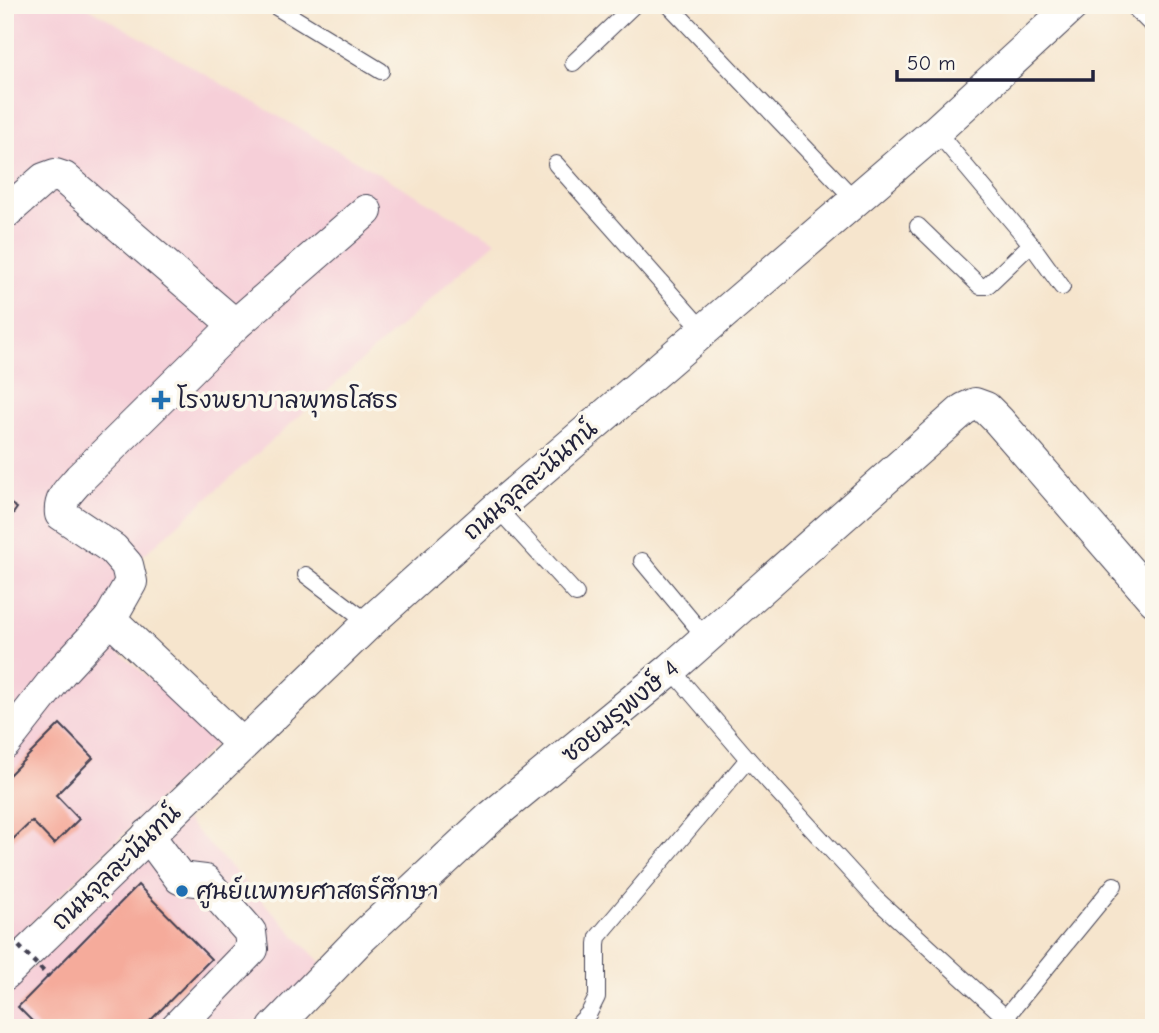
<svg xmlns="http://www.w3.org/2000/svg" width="1159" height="1033" font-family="'Comic Neue','Playpen Sans Thai',sans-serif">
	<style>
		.built { fill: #f6cfd8 }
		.building { fill: #f5ab9b }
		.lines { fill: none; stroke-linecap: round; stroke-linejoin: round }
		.service-casing { stroke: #423f51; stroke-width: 18 }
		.minor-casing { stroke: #423f51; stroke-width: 34 }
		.service { stroke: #fff; stroke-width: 16 }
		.minor { stroke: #fff; stroke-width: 32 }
		.path-bridge { stroke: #423f51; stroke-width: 4.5; stroke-dasharray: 5 5; stroke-linecap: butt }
		.poi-dot { fill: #1f6fb2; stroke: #fbf7ec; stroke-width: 2.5 }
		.labels { text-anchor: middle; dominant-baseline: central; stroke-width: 7; stroke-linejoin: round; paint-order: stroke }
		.poi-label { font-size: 24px; fill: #22223b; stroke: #fbf7ec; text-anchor: start }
		.street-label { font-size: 24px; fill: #22223b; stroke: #fbf7ec }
	</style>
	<rect width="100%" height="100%" fill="#fbf7ec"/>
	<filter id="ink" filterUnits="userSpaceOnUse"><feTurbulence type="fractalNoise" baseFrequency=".0143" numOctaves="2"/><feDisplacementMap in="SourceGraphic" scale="14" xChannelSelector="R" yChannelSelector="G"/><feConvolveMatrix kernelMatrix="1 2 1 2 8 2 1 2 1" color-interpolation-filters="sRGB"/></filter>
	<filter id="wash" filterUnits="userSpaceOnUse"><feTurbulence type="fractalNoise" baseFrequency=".00686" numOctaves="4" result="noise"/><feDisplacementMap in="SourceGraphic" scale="28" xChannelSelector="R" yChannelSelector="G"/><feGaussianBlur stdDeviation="1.57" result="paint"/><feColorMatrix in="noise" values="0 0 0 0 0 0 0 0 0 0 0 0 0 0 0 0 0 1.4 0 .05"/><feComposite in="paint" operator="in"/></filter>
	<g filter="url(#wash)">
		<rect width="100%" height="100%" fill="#f6e5cd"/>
		<g class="built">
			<path d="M 23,5 L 84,5 L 496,241 L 139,559 L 145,582 L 114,647 L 219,741 L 5,949 L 5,24 Z"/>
			<path d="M 185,819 L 321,963 L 265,1028 L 5,1028 L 5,994 Z"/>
		</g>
		<g id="blocks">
			<g class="building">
				<path d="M 5,500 L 17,508 L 5,525 Z"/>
				<path d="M 60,724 L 93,758 L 56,795 L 79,819 L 54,844 L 32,821 L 5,847 L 5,779 Z"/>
				<path d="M 138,885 L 211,959 L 143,1028 L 39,1028 L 18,1007 Z"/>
			</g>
		</g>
	</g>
	<g filter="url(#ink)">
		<use href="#blocks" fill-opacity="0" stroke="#423f51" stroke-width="2"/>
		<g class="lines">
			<defs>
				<g id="service">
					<path d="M 273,5 L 381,71"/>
					<path d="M 669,5 L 855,200"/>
					<path d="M 573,63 L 634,5"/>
					<path d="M 936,131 L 1031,244 L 1062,287"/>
					<path d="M 556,164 L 704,331"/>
					<path d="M 918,226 L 980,286 L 986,286 L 989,284 L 1031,244"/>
					<path d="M 497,508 L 576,594"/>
					<path d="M 642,561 L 706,638"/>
					<path d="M 306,575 L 369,623"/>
					<path d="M 671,669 L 748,759 L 876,899 L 1017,1028"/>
					<path d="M 1006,1017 L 1114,885"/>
					<path d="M 575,1028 L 589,1013 L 597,997 L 597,944 L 598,937 L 748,759"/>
				</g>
				<g id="minor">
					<path d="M 1143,5 L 1154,16"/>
					<path d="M 5,213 L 44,179 L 55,175 L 64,178 L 235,325 L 80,478 C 70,490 59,498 61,514 L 113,549 L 127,565 L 131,582 L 110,619 L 242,744"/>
					<path d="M 235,325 L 366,211"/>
					<path d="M 5,743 L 60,673 L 110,619"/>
					<path d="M 148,835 L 180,878 L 205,881 L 250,932 L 252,949 L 176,1028"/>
					<path d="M 5,974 L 369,623 L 497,508 L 936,131 L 1073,5"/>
					<path d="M 274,1028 L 361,938 L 491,817 L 671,669 L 964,409 L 975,404 L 986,408 L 998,420 L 1154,600"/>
				</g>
			</defs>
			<use href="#service" class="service-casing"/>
			<use href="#minor" class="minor-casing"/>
			<use href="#service" class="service"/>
			<use href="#minor" class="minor"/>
			<path class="path-bridge" d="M 5,932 L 49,977"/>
		</g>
	</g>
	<g class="poi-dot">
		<path d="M157.5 389.5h7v7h7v7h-7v7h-7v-7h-7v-7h7z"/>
		<circle cx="182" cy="891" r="7"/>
	</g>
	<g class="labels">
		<g class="poi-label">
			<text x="177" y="400">โรงพยาบาลพุทธโสธร</text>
			<text x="196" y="891">ศูนย์แพทยศาสตร์ศึกษา</text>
		</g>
		<g class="street-label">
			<text transform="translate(530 480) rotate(-41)">ถนนจุลละนันทน์</text>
			<text transform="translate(620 711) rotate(-40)">ซอยมรุพงษ์ 4</text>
			<text transform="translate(116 867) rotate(-44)">ถนนจุลละนันทน์</text>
		</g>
	</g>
	<rect width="1159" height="1033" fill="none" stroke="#fbf7ec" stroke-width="28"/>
	<path d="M897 70v10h196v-10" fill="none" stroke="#22223b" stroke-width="3.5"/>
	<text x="907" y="70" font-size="21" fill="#22223b" stroke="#fbf7ec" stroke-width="5" paint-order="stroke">50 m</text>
</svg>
